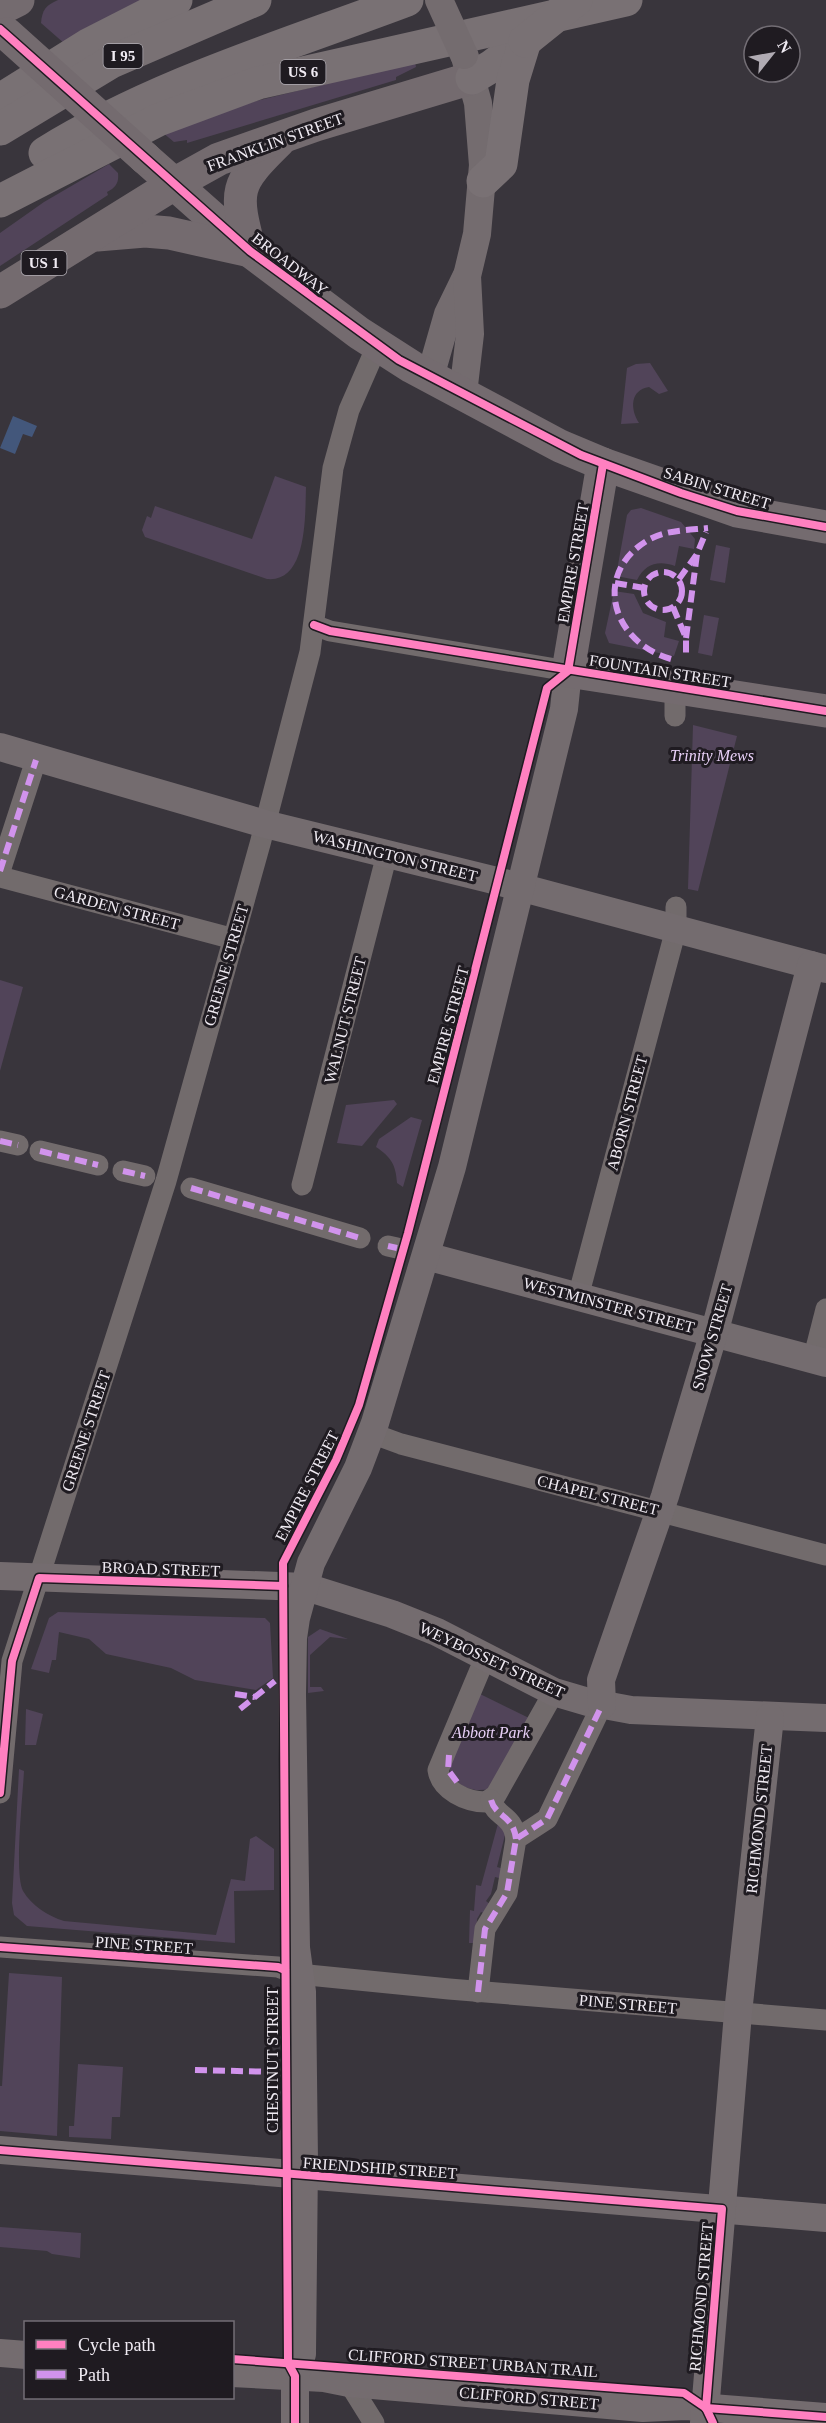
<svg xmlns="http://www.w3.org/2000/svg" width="826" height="2423" font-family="'Times New Roman',serif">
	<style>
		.green { fill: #514459 }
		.water { fill: #43577b }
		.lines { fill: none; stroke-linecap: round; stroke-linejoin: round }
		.street { stroke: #726b6c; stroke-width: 21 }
		.secondary { stroke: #746c6f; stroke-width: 28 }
		.primary { stroke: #746b6f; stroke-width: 33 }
		.highway { stroke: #797174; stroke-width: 33 }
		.secondary-bridge { stroke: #746c6f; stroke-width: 28 }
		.primary-bridge { stroke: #746b6f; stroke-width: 33 }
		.highway-bridge { stroke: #797174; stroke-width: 33 }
		.quiet { stroke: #d193ec; stroke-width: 6; stroke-dasharray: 12 6; stroke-linecap: butt }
		.cycleway-casing { stroke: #1f1b21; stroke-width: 11 }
		.cycleway { stroke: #ff80c0; stroke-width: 8 }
		.labels { text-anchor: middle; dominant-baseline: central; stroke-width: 6; stroke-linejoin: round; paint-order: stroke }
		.shield { fill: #1f1b21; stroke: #b1adb4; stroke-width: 1.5 }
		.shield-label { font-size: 15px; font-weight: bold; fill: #f0ebf3 }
		.street-label { font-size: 16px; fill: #f0ebf3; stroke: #1f1b21 }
		.park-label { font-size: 16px; font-style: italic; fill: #e8d0f7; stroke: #1f1b21 }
	</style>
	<rect width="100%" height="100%" fill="#39353c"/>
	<g class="green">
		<path d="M 58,0 L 149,0 L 65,44 L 41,23 C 42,10 46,5 58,0 Z"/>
		<path d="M 415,62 L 416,67 L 396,77 L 396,80 L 187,143 L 187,140 L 174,142 L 162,132 L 256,101 Z"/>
		<path d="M 109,164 L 118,173 C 119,183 116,187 107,192 L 108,195 L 0,266 L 0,233 L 44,202 Z"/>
		<path d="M 650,363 L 668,391 L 659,394 L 649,387 C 630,390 630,409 639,423 L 621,424 L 627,368 L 636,364 Z"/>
		<path d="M 275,476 L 306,487 C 305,513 308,583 267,579 L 145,537 L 142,530 L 147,516 L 151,518 L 155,506 L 252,539 Z"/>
		<path d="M 641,508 L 681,522 L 695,539 L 694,549 L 679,546 L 675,566 C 658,560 645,564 637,580 L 616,576 L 627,515 L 631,510 Z"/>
		<path d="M 716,545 L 730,548 L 725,583 L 710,580 Z"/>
		<path d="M 614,591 L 634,594 L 643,613 L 666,622 L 664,637 L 679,641 L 674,656 L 609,643 L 605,633 Z"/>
		<path d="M 704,615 L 719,618 L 712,656 L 698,653 Z"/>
		<path d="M 693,725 L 737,736 L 698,891 L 688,889 Z"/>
		<path d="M 0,980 L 23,987 L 0,1071 Z"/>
		<path d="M 394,1100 L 397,1104 L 362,1146 L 337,1143 L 346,1105 Z"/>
		<path d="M 411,1117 L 422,1120 L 403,1187 L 397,1183 C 396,1165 391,1157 376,1147 L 379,1139 Z"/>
		<path d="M 58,1612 L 265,1618 L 270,1623 L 273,1678 L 256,1690 L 195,1680 L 171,1668 L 106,1654 L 89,1639 L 59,1632 L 56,1660 L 52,1660 L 49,1673 L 31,1669 L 49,1618 Z"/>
		<path d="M 320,1629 L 348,1639 L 330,1637 L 310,1655 L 310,1687 L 321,1687 L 324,1691 L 308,1693 L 308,1637 Z"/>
		<path d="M 478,1693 L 529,1718 L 489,1789 C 472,1793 455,1786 449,1769 Z"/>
		<path d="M 26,1709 L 43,1714 L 36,1745 L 25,1745 Z"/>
		<path d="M 19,1769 L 24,1771 C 23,1794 14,1874 23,1891 C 32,1906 48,1916 64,1921 L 216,1935 L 231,1879 L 245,1881 L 250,1839 L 256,1836 L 274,1849 L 274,1890 L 234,1891 L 235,1943 L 27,1926 L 14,1915 L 12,1903 Z"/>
		<path d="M 499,1820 L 506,1831 L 497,1867 L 504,1869 L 503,1879 L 495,1877 L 491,1894 L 486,1901 L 491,1905 L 486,1914 L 481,1912 L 477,1919 L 476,1943 L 469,1943 L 470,1910 L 474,1911 L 476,1885 L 481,1886 Z"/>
		<path d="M 9,1973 L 62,1977 L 57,2136 L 0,2131 L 0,2086 L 2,2086 Z"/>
		<path d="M 78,2064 L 123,2067 L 120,2117 L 112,2117 L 111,2139 L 69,2137 L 69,2126 L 74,2126 Z"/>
		<path d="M 0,2227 L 81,2233 L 80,2258 L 52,2254 L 47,2251 L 0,2247 Z"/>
	</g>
	<path class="water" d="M 13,416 L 37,426 L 32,437 L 23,434 L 15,454 L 0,448 Z"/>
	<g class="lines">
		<g class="street">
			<path d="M 314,625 L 330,631 L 568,671"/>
			<path d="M 675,687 L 675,716"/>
			<path d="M 0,871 L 36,760"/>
			<path d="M 0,877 L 234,939"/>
			<path d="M 0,1141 L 18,1145"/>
			<path d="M 40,1151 L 98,1165"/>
			<path d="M 123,1171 L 145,1176"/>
			<path d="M 302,1185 L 387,854"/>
			<path d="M 191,1188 L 360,1238"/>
			<path d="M 388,1246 L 397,1248"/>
			<path d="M 578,1297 L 676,929 L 676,907"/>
			<path d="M 813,1360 L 826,1309"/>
			<path d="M 371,1433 L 401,1444 L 826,1555"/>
			<path d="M 485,1658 L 438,1770 C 441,1790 466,1802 486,1802 L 496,1795 L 554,1692"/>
			<path d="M 0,1793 L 12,1661 L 166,1181 L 260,844 L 310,652 L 333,468 L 349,410 L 377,346"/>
			<path d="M 491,1800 C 496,1818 513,1814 516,1839"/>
			<path d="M 0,1947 L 278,1967 L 298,1974 L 449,1989 L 826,2020"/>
			<path d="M 478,1992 L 485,1929 L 507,1893 L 516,1839 L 547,1819 L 602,1705"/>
			<path d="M 349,2383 L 374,2423"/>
		</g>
		<g class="secondary">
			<path d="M 430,377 L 448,314 L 466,277"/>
			<path d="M 463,394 L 470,334 L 467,276 L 477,234 L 483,165 L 478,103 L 465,57"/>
			<path d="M 0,747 L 265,824 L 489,879 L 826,969"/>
			<path d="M 426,1256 L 826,1363"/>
			<path d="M 0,1576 L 306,1587 L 392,1614 L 437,1632 L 554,1692 L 588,1702 L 631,1710 L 826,1718"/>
			<path d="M 602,1705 L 601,1680 L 665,1496 L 718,1319 L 811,965"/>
			<path d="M 0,2150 L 826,2218"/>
			<path d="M 0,2353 L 26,2355"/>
			<path d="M 232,2373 L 324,2378 L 349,2383 L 643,2408 L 686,2406 L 826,2417"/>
			<path d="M 295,2423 L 295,2376 L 302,2354 L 304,2161 L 302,1992 L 296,1948 L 292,1694 L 293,1638 L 296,1618 L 311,1563 L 358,1468 L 375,1423 L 452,1167 L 564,709 L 568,671"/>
			<path d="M 704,2423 L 738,2013 L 770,1717"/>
		</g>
		<g class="primary">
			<path d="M 0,9 L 18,0"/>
			<path d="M 145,158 L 250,251 L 359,333 L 412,367 L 560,446 L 603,464 L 737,511 L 826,527"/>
			<path d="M 97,235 L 145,231 L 169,233 L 250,251 C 234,190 234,185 279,141"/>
			<path d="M 0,292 L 174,184 L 219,159 L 316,125 L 472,78"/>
			<path d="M 603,464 L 568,671 L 826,711"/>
		</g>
		<g class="highway">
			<path d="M 472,78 L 492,66 L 525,41"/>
			<path d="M 0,100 L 88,45 L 176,0"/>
			<path d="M 0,129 L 111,62 L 255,0"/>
			<path d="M 45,153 C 157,84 285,46 407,0"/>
			<path d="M 483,181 L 501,164 L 513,80 L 525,41"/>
			<path d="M 0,201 L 158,120 L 258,83 L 626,0"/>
		</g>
		<path class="secondary-bridge" d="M 439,0 L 464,55"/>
		<path class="primary-bridge" d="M 7,34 L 145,158"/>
		<path class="highway-bridge" d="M 525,41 L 576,0"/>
		<g class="quiet">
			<circle cx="663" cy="591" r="19"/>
			<path d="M 679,579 L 697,554 L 706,532"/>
			<path d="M 615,583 L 644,588"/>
			<path d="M 673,607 L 686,638 L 686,658"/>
			<path d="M 686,638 L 697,554"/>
			<path d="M 671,659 C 611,642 591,572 650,539 C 667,530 689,530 708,528"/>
			<path d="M 0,871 L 36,760"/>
			<path d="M 0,1141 L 18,1145"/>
			<path d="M 40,1151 L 98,1165"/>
			<path d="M 123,1171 L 145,1176"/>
			<path d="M 191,1188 L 360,1238"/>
			<path d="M 388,1246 L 397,1248"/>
			<path d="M 235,1694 L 255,1697"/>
			<path d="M 240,1709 L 275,1681"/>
			<path d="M 449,1755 L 448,1770 L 460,1786"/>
			<path d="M 491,1800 C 496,1818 513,1814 516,1839"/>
			<path d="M 478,1992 L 485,1929 L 507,1893 L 516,1839 L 547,1819 L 602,1705"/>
			<path d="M 195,2070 L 279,2072"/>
		</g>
		<defs>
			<g id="cycleway">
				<path d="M 0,29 L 250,251 L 399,360 L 581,455 L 681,493 L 737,511 L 826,527"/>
				<path d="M 314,625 L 330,631 L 826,711"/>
				<path d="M 0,1793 L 12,1661 L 39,1578 L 283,1586"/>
				<path d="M 0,1947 L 278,1967 L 285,1970"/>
				<path d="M 0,2150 L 722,2209 L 706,2408"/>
				<path d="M 232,2359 L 684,2393 L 706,2408 L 713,2423"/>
				<path d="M 706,2408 L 826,2417"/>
				<path d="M 295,2423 L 295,2376 L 288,2363 L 283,1563 L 336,1460 L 359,1405 L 408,1233 L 547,688 L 568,671 L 603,464"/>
			</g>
		</defs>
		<use href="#cycleway" class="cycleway-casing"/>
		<use href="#cycleway" class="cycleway"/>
	</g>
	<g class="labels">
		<g class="shield">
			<rect x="103.5" y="44" width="39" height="24" rx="4.5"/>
			<rect x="280.5" y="60" width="45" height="24" rx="4.5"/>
			<rect x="21.5" y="251" width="45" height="24" rx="4.5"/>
		</g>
		<g class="shield-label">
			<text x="123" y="56">I 95</text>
			<text x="303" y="72">US 6</text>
			<text x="44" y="263">US 1</text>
		</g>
		<g class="street-label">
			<text transform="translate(275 142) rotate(-20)">FRANKLIN STREET</text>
			<text transform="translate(290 264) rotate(38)">BROADWAY</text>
			<text transform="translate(717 488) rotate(17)">SABIN STREET</text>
			<text transform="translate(573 563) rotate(-80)">EMPIRE STREET</text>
			<text transform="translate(660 671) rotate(9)">FOUNTAIN STREET</text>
			<text transform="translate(395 856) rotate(14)">WASHINGTON STREET</text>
			<text transform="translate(117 908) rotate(15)">GARDEN STREET</text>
			<text transform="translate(226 965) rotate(-74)">GREENE STREET</text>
			<text transform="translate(345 1020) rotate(-76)">WALNUT STREET</text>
			<text transform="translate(448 1025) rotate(-75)">EMPIRE STREET</text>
			<text transform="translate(627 1113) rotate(-75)">ABORN STREET</text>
			<text transform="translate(609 1305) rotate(15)">WESTMINSTER STREET</text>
			<text transform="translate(712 1337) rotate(-74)">SNOW STREET</text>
			<text transform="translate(86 1431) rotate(-72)">GREENE STREET</text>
			<text transform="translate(307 1486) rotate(-63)">EMPIRE STREET</text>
			<text transform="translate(598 1495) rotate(14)">CHAPEL STREET</text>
			<text transform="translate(161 1569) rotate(2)">BROAD STREET</text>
			<text transform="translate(492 1660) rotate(25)">WEYBOSSET STREET</text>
			<text transform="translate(759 1819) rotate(-84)">RICHMOND STREET</text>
			<text transform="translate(144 1945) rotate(4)">PINE STREET</text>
			<text transform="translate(628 2004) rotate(5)">PINE STREET</text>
			<text transform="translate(272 2060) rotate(-90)">CHESTNUT STREET</text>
			<text transform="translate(380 2168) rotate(4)">FRIENDSHIP STREET</text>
			<text transform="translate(701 2297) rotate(-85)">RICHMOND STREET</text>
			<text transform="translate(473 2363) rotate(4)">CLIFFORD STREET URBAN TRAIL</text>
			<text transform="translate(529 2398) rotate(5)">CLIFFORD STREET</text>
		</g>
		<g class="park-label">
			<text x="712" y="755">Trinity Mews</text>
			<text x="491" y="1732">Abbott Park</text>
		</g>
	</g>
	<rect x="24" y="2321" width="210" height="78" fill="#1f1b21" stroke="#736e75" stroke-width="1.5"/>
	<rect x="36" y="2340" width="30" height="9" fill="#ff80c0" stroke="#736e75" stroke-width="1.5"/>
	<text x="78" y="2351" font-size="18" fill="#f0ebf3">Cycle path</text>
	<rect x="36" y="2370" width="30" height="9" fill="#d193ec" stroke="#736e75" stroke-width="1.5"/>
	<text x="78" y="2381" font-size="18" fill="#f0ebf3">Path</text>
	<g transform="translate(772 54) rotate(59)"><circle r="28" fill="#1f1b21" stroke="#736e75" stroke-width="1.5"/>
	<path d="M0-4.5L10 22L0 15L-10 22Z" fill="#b0abb3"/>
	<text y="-9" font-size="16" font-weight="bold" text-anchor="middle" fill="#f0ebf3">N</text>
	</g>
</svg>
